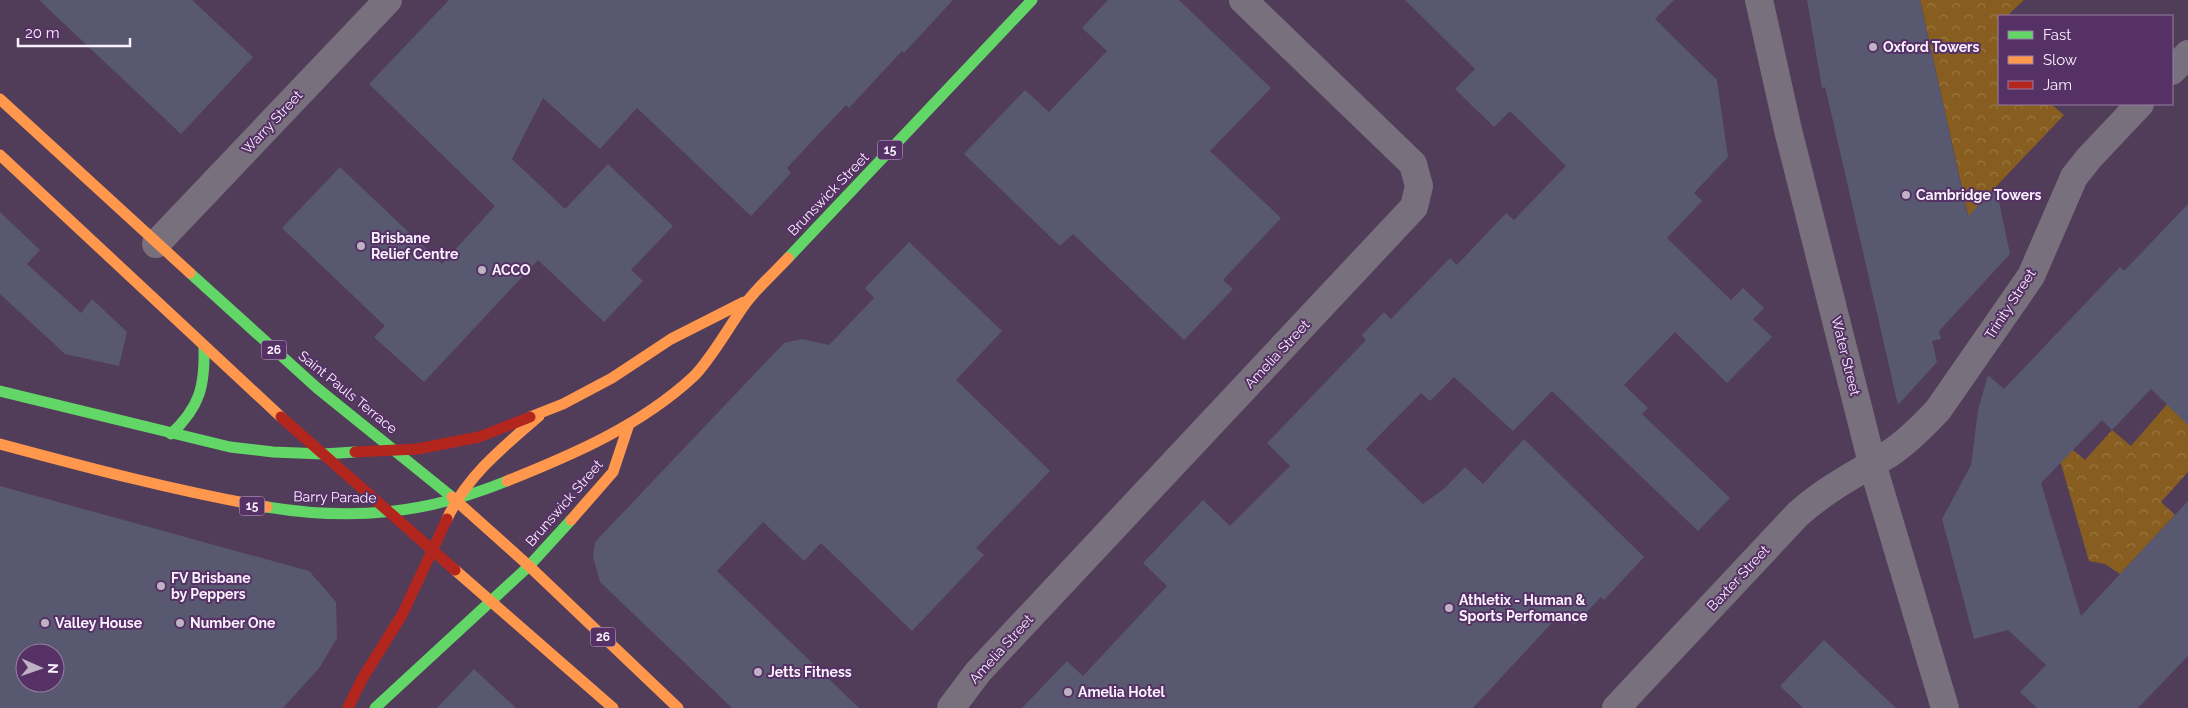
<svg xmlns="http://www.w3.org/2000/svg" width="2188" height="708" font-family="Raleway,sans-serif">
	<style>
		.park { fill: url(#park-crowns) }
		.building { fill: #585870; fill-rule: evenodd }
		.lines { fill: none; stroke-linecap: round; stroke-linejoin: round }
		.street { stroke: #78707c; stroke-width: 28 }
		.fast { stroke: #63d668; stroke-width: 11 }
		.slow { stroke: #ff974d; stroke-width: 11 }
		.jam { stroke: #b3261e; stroke-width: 11 }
		.poi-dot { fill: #bfb2c4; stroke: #563165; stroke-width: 2 }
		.labels { text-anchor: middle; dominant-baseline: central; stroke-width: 4; stroke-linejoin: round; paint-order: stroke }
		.shield { fill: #563165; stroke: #c9b7d0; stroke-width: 1 }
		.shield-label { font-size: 12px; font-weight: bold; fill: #faf1fe }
		.poi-label { font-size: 14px; font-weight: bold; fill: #faf1fe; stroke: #563165; text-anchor: start }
		.street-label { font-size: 14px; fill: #faf1fe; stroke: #563165 }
	</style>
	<defs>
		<pattern id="park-crowns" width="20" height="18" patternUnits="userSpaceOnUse" patternTransform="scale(1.25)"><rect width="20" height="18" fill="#875e20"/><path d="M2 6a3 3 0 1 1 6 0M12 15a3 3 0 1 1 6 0" fill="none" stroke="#997641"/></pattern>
	</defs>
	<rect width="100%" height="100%" fill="#513d59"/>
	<g class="park">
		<path d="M 1920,0 L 2024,0 L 2009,14 L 2011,16 L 1999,16 L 1999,104 L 2051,104 L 2064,115 L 1988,195 L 1980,268 Z"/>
		<path d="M 2188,380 L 2188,472 L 2161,502 L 2175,515 L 2120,574 L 2105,564 L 2089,561 L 2059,457 L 2073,450 L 2085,460 L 2112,430 L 2131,446 Z"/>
	</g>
	<g class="building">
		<path d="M 39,0 L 192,0 L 253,57 L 181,134 Z"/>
		<path d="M 449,0 L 953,0 L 904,53 L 902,51 L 849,108 L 846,105 L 787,168 L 791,173 L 751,216 L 637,108 L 600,149 L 543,98 L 512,159 L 565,209 L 608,164 L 673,226 L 631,270 L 643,281 L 604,322 L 538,260 L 424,382 L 374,337 L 385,326 L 282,228 L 340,167 L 442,264 L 495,206 L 369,84 Z"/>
		<path d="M 1108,0 L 1179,0 L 1271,88 L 1210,151 L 1281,218 L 1223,280 L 1233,289 L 1184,340 L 1073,234 L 1060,246 L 964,154 L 1025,90 L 1049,112 L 1107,51 L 1082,28 Z"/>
		<path d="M 1405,0 L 1674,0 L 1655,19 L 1717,80 L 1728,157 L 1694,193 L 1702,201 L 1667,238 L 1731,300 L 1743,288 L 1764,308 L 1753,319 L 1772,337 L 1727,383 L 1675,332 L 1624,385 L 1648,408 L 1642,414 L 1730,498 L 1698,531 L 1552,391 L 1513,431 L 1454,377 L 1430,401 L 1421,393 L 1366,449 L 1423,504 L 1445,488 L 1465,467 L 1483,484 L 1524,439 L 1644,557 L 1604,600 L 1601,597 L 1574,625 L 1561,613 L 1473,708 L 1022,708 L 1067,661 L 1083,676 L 1167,586 L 1143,563 L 1203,500 L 1230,526 L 1290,466 L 1267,443 L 1366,340 L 1362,335 L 1384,312 L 1391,319 L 1450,258 L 1457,265 L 1506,213 L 1514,220 L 1566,166 L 1510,111 L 1494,127 L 1455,89 L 1475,69 Z"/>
		<path d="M 1807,0 L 1920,0 L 1968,216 L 1996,187 L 2010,254 L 1939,331 L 1941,339 L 1932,341 L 1937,362 L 1898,405 L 1830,108 L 1825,87 L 1822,88 Z"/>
		<path d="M 2188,204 L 2188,425 L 2151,389 L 2112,430 L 2102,420 L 2041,483 L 2081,616 L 2188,501 L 2188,656 L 2138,708 L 2037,708 L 2020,692 L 2046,665 L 2008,630 L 1974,639 L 1942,519 L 1971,465 L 1978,410 L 1988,375 L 2004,389 L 2120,267 L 2124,271 Z"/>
		<path d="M 0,212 L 40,250 L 27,264 L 81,313 L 92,299 L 127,332 L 119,366 L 65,354 L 0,294 Z"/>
		<path d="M 909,242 L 1002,331 L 956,380 L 1050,471 L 976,548 L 984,555 L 912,631 L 821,543 L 804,561 L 763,522 L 717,571 L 859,708 L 732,708 L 600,582 L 593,557 L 595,542 L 784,343 L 802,339 L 829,345 L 874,298 L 865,288 Z"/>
		<path d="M 0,486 L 309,571 L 336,602 L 337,638 L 320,667 L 283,708 L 0,708 ZM 25,653 L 55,653 L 55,683 L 25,683 Z"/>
		<path d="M 1824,640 L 1896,708 L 1803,708 L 1780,686 Z"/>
		<path d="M 474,669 L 516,708 L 437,708 Z"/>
	</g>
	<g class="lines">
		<g class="street">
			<path d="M 1759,0 L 1788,130 L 1872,463 L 1945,708"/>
			<path d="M 2172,71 L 2188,54"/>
			<path d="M 156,244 L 388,0"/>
			<path d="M 951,708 L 978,672 L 1414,207 L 1419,186 L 1413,164 L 1243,0"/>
			<path d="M 1616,708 L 1798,514 C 1826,489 1857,473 1889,454 C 1907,442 1924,425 1938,410 L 2031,276 L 2074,177 L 2089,158 L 2140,104"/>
		</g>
		<g class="fast">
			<path d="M 788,258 L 1032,0"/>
			<path d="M 190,273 L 317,388 L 452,497"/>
			<path d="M 0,391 L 230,447 L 273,452 L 323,454 L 355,452"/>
			<path d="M 171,434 C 200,407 205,386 204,347"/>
			<path d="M 267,507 C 352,521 426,514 507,481"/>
			<path d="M 375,708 L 529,566 L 571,520"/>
		</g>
		<g class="slow">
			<path d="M 0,99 L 190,273"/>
			<path d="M 0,155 L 281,417"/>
			<path d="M 530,417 L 563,404 L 612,378 L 671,339 L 744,302"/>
			<path d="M 0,444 C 89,468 176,491 267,507"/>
			<path d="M 507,481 C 572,455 640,426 693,377 C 710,361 731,323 746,303 C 758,287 774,273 788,258"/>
			<path d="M 452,497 L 529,566 L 678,708"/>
			<path d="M 447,519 C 467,476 503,447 539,416"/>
			<path d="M 571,520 L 613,472 L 629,424"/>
			<path d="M 455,570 L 613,708"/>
		</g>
		<g class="jam">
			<path d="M 281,417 L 455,570"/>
			<path d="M 355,452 L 417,449 L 479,437 L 530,417"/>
			<path d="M 348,708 L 362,679 L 402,615 L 447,519"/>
		</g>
	</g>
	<g class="poi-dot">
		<circle cx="1873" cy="47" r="5"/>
		<circle cx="1906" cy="195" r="5"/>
		<circle cx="361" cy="246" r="5"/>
		<circle cx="482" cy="270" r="5"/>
		<circle cx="161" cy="586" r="5"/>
		<circle cx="1449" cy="608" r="5"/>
		<circle cx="45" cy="623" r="5"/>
		<circle cx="180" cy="623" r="5"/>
		<circle cx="758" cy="672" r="5"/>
		<circle cx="1068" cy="692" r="5"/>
	</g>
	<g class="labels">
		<g class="shield">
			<rect x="877.5" y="140.5" width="25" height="19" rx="4"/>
			<rect x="261.5" y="340.5" width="25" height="19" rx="4"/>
			<rect x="239.5" y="496.5" width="25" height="19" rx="4"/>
			<rect x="590.5" y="627.5" width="25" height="19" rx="4"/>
		</g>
		<g class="shield-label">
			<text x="890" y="150">15</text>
			<text x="274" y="350">26</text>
			<text x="252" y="506">15</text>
			<text x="603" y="637">26</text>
		</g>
		<g class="poi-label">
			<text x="1883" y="47">Oxford Towers</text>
			<text x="1916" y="195">Cambridge Towers</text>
			<text x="371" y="238">Brisbane<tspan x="371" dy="16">Relief Centre</tspan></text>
			<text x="492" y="270">ACCO</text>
			<text x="171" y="578">FV Brisbane<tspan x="171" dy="16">by Peppers</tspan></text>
			<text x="1459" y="600">Athletix - Human &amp;<tspan x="1459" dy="16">Sports Perfomance</tspan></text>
			<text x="55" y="623">Valley House</text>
			<text x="190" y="623">Number One</text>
			<text x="768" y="672">Jetts Fitness</text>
			<text x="1078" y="692">Amelia Hotel</text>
		</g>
		<g class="street-label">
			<text transform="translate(272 122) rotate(-47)">Warry Street</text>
			<text transform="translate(828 194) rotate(-46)">Brunswick Street</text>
			<text transform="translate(2010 304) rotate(-57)">Trinity Street</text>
			<text transform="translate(1277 354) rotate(-47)">Amelia Street</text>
			<text transform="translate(1846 356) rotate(76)">Water Street</text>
			<text transform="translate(348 392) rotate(39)">Saint Pauls Terrace</text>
			<text transform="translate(335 497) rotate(1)">Barry Parade</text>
			<text transform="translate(564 503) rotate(-49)">Brunswick Street</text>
			<text transform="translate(1738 578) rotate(-47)">Baxter Street</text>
			<text transform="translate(1001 649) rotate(-48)">Amelia Street</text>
		</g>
	</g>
	<rect x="1998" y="15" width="175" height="90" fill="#563165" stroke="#987ea2"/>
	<rect x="2008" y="31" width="25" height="8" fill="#63d668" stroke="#987ea2"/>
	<text x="2043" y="40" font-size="15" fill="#faf1fe">Fast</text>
	<rect x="2008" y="56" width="25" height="8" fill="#ff974d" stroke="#987ea2"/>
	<text x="2043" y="65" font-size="15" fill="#faf1fe">Slow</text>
	<rect x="2008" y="81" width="25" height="8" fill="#b3261e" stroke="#987ea2"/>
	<text x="2043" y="90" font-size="15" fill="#faf1fe">Jam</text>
	<g transform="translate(40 668) rotate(92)"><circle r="24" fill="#563165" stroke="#987ea2"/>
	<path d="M0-4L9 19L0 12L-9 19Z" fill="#bfb2c4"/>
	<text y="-8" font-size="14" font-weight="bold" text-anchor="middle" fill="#faf1fe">N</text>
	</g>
	<path d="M18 38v8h112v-8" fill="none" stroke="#faf1fe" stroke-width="2.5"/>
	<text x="25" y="38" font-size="15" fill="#faf1fe" stroke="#563165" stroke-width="4" paint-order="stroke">20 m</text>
</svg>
